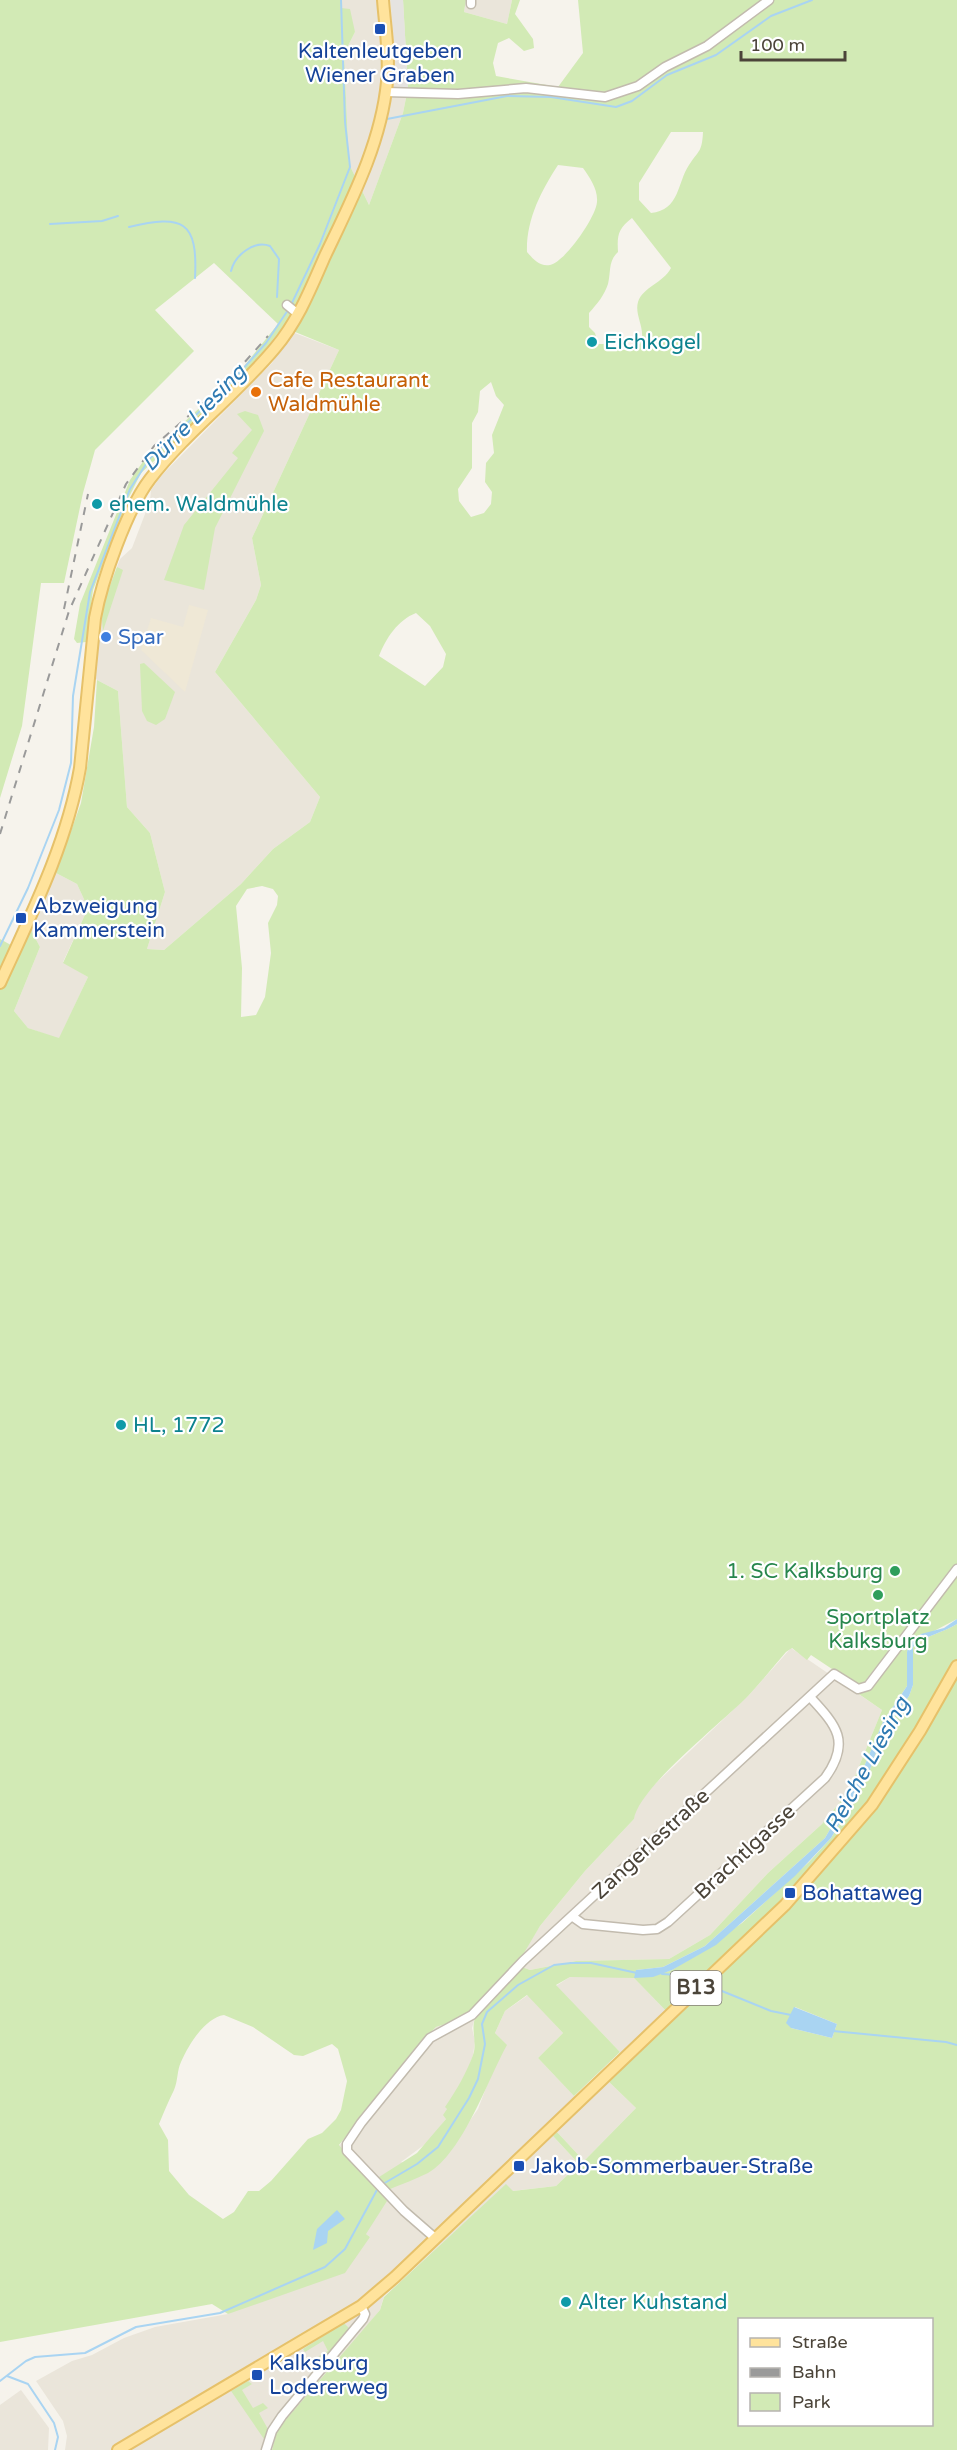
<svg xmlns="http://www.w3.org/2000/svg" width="957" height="2450" font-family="'Varela Round',sans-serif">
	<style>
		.residential { fill: #eae5da }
		.education { fill: #efe8d6 }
		.green { fill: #d2eab5; fill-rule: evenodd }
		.parking { fill: #e5e3e0 }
		.water { fill: #a9d4f2 }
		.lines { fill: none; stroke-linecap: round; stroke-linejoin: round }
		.stream { stroke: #a9d4f2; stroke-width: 2 }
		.minor-casing { stroke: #c2bbae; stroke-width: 11 }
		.major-casing { stroke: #e6c16a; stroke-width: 14 }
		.minor { stroke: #fff; stroke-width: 8 }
		.major { stroke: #ffe39c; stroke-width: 10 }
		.rail { stroke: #9a9a9a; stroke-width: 2; stroke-dasharray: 8 8; stroke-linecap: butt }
		.transit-dot { fill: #1a4fb4; stroke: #fff; stroke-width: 2 }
		.culture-dot { fill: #0f9aa8; stroke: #fff; stroke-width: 2 }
		.food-dot { fill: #e8710a; stroke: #fff; stroke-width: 2 }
		.shop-dot { fill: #3f7fe0; stroke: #fff; stroke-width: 2 }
		.leisure-dot { fill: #2e9e5b; stroke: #fff; stroke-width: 2 }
		.labels { text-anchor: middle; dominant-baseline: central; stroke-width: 4.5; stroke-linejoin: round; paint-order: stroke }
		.shield { fill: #fff; stroke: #817c74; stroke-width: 1.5 }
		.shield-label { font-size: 20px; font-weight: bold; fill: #4b4439 }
		.transit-label { font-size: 21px; fill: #164399; stroke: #fff; text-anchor: start }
		.culture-label { font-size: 21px; fill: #0d838f; stroke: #fff; text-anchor: start }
		.food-label { font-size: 21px; fill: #c56008; stroke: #fff; text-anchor: start }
		.shop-label { font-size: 21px; fill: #366cbe; stroke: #fff; text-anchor: start }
		.leisure-label { font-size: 21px; fill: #27864d; stroke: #fff; text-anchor: end }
		.street-label { font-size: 21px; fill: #4b4439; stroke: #fff }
		.water-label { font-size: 22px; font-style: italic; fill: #2e7ab2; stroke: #fff }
	</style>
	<rect width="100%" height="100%" fill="#f6f3ec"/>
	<g class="residential">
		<path d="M 341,0 L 403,0 L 408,88 L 403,113 L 369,205 L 349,164 L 344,54 L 355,32 L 341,8 Z"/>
		<path d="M 466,0 L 512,0 L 507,24 L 464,12 Z"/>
		<path d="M 292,332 L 339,350 L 252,538 L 261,585 L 256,600 L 215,672 L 320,797 L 310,822 L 273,849 L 241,884 L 164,950 L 147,949 L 165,892 L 150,833 L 127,807 L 118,691 L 97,680 L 92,673 L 101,610 L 120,559 L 132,548 L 150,501 L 151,490 L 161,476 L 272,363 Z"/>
		<path d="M 56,873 L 77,884 L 88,908 L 63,962 L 88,977 L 59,1039 L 28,1028 L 14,1011 L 40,947 L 30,928 Z"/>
		<path d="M 791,1648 L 882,1710 L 849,1791 L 822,1824 L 768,1873 L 710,1935 L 669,1959 L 576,1961 L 530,1970 L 522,1967 L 518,1963 L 519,1958 L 540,1926 L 585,1871 L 634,1819 L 635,1808 L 653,1786 L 749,1695 Z"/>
		<path d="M 607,1976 L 634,1978 L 671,2016 L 627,2059 L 556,1986 L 570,1977 Z"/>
		<path d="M 528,1995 L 563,2033 L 538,2058 L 581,2103 L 606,2079 L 636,2108 L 584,2161 L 557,2132 L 553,2136 L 579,2164 L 556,2186 L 512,2191 L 506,2185 L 384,2296 L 380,2310 L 272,2445 L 272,2450 L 65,2450 L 67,2436 L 63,2421 L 36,2381 L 72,2361 L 92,2355 L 124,2338 L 155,2327 L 228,2314 L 370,2237 L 366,2234 L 339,2146 L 436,2027 L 476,2014 L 472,2028 L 475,2041 L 473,2055 L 466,2076 L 447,2108 L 446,2119 L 428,2142 L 401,2162 L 429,2172 L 443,2159 L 478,2109 L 492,2072 L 506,2045 L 495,2033 L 505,2011 Z"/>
		<path d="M 21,2390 L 49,2428 L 48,2450 L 0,2450 L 0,2405 Z"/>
	</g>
	<path class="education" d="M 189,605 L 208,610 L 185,692 L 141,650 L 151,618 L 183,627 Z"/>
	<g class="green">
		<path d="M 0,0 L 341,0 L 341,8 L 350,9 L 355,32 L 344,54 L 349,164 L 369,205 L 403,113 L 408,88 L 403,0 L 466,0 L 464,12 L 507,24 L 512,0 L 520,0 L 515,14 L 533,39 L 534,48 L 524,51 L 509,38 L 498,43 L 493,63 L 496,76 L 558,87 L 583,53 L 578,0 L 957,0 L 957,1566 L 862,1685 L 856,1685 L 811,1655 L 807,1660 L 792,1648 L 786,1652 C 774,1666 762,1681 749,1695 C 724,1721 638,1788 634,1819 L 585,1871 L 540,1926 L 518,1963 L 471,2011 L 455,2021 L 436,2027 L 427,2036 L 339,2145 L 387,2201 L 366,2234 L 370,2237 L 345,2273 L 228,2314 L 212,2304 L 0,2342 L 0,939 L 20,950 L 30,928 L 40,947 L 14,1011 L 28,1028 L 59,1038 L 88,977 L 63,963 L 88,908 L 77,884 L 56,873 L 81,803 L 94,727 L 97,680 L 118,691 L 127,807 L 150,833 L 165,892 L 147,949 L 164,950 L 241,884 L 273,849 L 310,822 L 320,797 L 215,672 L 256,600 L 261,585 L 252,538 L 339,350 L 283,327 L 254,363 L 199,420 L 141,473 L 129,497 L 93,590 L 86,642 L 77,643 L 74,639 L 80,604 L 130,480 L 147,456 L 241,370 L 278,324 L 214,263 L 155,310 L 194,351 L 95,450 L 83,493 L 64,583 L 41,583 L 22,726 L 0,798 ZM 671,132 L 703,132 C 702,152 699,150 689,165 C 677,183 680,210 651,213 L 639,200 L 639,183 ZM 558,165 L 583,168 C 590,178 598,189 597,202 C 596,217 565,262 550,265 C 540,267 533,259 527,252 C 526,220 541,191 558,165 ZM 632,218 L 671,268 C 663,283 643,287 638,302 C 634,316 647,330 640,344 L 623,350 L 612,344 L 598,344 L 595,333 L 589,327 L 589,313 C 597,304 604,296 608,284 C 611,272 608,261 618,252 C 617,235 618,229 632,218 ZM 491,382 L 496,396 L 504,405 L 492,435 L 494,453 L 486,463 L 485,482 L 492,492 L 491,504 L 484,513 L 471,517 L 459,501 L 458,489 L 472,468 L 472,423 L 478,412 L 480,391 ZM 416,613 L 430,626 L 446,654 L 443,667 L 425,686 L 379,656 C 386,638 398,620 416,613 ZM 262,886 L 273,889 L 278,896 L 277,905 L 268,923 L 271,953 L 265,997 L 256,1015 L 241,1017 L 242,968 L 236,906 L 247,889 ZM 224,2015 L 253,2027 L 294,2055 L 303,2056 L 332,2044 L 338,2049 L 347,2081 L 341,2110 L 336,2119 L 322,2133 L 308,2139 L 271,2181 L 259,2191 L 248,2191 L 234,2212 L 223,2219 L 189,2195 L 169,2171 L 168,2140 L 159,2124 C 164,2112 168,2102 174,2090 C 178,2081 177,2070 181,2062 C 189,2044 205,2018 224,2015 Z"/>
		<path d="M 245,411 L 258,415 L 264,431 L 215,528 L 204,590 L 164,580 L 184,525 L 238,458 L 232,453 L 252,430 L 237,414 Z"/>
		<path d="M 117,567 L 123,570 L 103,631 L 101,610 Z"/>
		<path d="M 144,663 L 175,692 L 165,719 L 156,725 L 147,721 L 142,711 L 140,664 Z"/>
		<path d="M 957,1573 L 957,1619 L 909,1644 L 907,1653 L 907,1686 L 883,1722 L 858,1781 L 825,1838 L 705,1946 L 663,1967 L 636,1970 L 666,1972 L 672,1970 L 742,1923 L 809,1862 L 831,1838 L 867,1778 L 883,1732 L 909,1696 L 913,1685 L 913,1647 C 925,1635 943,1633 957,1624 L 957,2450 L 272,2450 L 277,2430 L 380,2310 L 384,2297 L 506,2184 L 513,2191 L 556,2186 L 579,2164 L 553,2136 L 557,2132 L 584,2161 L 636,2108 L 606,2079 L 671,2016 L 634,1978 L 570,1977 L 556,1985 L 620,2052 L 574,2096 L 538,2058 L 563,2033 L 527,1995 L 505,2011 L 495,2033 L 507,2045 C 488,2079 463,2153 428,2173 C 416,2179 402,2184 390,2189 L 379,2177 L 417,2153 L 446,2119 L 443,2115 L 447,2109 L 445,2107 C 457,2089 466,2074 473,2055 C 478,2041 469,2027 477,2014 C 487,1997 508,1982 522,1967 L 530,1970 L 576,1961 L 669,1959 L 710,1935 L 768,1873 L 822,1824 L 849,1791 L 882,1710 L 853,1690 L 863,1692 L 871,1688 ZM 795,2007 L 837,2024 L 832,2038 L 791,2028 ZM 740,2320 L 932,2320 L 932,2424 L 740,2424 Z"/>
		<path d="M 344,2323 L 350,2329 L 324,2362 L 319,2356 L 328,2351 L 323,2341 L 305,2352 L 303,2349 Z"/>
		<path d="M 248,2381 L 252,2384 L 242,2390 L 253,2408 L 263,2403 L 268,2408 L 259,2413 L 269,2431 L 264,2439 L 231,2391 Z"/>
	</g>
	<path class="parking" d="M 391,0 L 403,0 L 408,88 L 398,86 Z"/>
	<g class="water">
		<path d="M 957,1619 L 957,1624 C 943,1633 925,1635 913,1647 L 913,1685 L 909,1696 L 883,1732 L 867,1778 L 831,1838 L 795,1876 L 716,1945 L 672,1970 L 653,1977 L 634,1978 L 636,1970 L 663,1967 L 705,1946 L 825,1838 L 858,1781 L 883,1722 L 907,1686 L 907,1652 L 909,1644 L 921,1634 L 944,1628 Z"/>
		<path d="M 794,2007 L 837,2024 L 832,2038 L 791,2028 L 786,2023 Z"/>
		<path d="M 337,2210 L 345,2219 L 328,2231 L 327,2243 L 313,2250 L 317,2229 Z"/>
	</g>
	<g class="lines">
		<g class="stream">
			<path d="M 387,119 L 507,96 L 551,97 L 616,107 L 632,101 L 667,75 L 716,55 L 771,16 L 812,0"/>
			<path d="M 50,224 L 102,221 L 118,216"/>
			<path d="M 129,227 C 183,214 198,221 195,278"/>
			<path d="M 231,271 C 235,255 254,240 270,246 L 279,259 L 277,297"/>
			<path d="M 291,305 L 320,244 L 350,167 L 345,122 L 341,0"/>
			<path d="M 0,946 L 28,888 L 59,810 L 71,763 L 73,696 L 90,592 L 130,489 L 150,458 L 232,381 L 266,343 L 288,310"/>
			<path d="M 662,1974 L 678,1975 L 692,1985"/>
			<path d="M 700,1991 L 717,1989 L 771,2011 L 791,2015"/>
			<path d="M 833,2031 L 946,2042 L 957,2045"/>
			<path d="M 383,2184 L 417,2164 L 438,2147 L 469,2098 L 478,2079 L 485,2044 L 482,2024 L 487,2012 L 518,1985 L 554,1965 L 571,1963 L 591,1963 L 637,1973"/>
			<path d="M 7,2376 L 28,2384 L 54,2423 L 58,2437 L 55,2450"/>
			<path d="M 0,2381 L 26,2361 L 35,2357 L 85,2353 L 136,2327 L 220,2313 L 325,2267 L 345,2249 L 378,2188"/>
		</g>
		<defs>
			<g id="minor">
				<path d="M 471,4 L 471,0"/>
				<path d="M 386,92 L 458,94 L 526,88 L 605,97 L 638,86 L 665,67 L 707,46 L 769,0"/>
				<path d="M 287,305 L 298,314"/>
				<path d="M 573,1917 L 583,1924 L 643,1930 L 657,1929 L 668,1922 L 825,1778 C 851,1742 837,1726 810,1697"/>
				<path d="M 435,2238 L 404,2211 L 347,2151 L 347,2144 L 361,2123 L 430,2038 L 472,2015 L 523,1961 L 834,1674 L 858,1689 L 868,1686 L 957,1569"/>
				<path d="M 266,2450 L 272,2431 L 282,2416 L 363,2319 L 365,2314 L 361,2306"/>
			</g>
			<g id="major">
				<path d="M 0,983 C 32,913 67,843 80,768 L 95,618 C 102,580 127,509 150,479 C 186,432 237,394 275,348 C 298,321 311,288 325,256 C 351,201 381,144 387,82 C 390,55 385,27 383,0"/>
				<path d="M 118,2450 L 361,2306 L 395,2277 L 785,1905 L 872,1805 L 920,1731 L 957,1666"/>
			</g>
		</defs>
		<use href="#minor" class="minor-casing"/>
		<use href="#major" class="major-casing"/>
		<use href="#minor" class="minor"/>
		<use href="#major" class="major"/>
		<g class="rail">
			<path d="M 64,609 L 88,494"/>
			<path d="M 0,834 L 69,611 L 126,484 L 154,446 L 226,383 L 268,336"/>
		</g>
	</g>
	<g class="transit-dot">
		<rect x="374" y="23" width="12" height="12" rx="3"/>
		<rect x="15" y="912" width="12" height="12" rx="3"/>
		<rect x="784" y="1887" width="12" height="12" rx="3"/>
		<rect x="513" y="2160" width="12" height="12" rx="3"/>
		<rect x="251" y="2369" width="12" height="12" rx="3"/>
	</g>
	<g class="culture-dot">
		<circle cx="592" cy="342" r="6"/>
		<circle cx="97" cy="504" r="6"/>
		<circle cx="121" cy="1425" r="6"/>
		<circle cx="566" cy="2302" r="6"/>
	</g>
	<circle class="food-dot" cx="256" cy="392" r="6"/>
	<circle class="shop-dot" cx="106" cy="637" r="6"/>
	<g class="leisure-dot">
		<circle cx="895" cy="1571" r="6"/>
		<circle cx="878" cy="1595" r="6"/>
	</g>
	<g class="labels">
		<rect class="shield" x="670.5" y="1971" width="51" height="34" rx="4.5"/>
		<g class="shield-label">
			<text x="696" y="1988">B13</text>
		</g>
		<g class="transit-label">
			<text x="380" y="51" text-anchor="middle">Kaltenleutgeben<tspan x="380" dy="24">Wiener Graben</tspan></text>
			<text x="33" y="906">Abzweigung<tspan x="33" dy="24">Kammerstein</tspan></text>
			<text x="802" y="1893">Bohattaweg</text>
			<text x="531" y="2166">Jakob-Sommerbauer-Straße</text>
			<text x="269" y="2363">Kalksburg<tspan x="269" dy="24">Lodererweg</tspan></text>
		</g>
		<g class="culture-label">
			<text x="604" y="342">Eichkogel</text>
			<text x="109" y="504">ehem. Waldmühle</text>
			<text x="133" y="1425">HL, 1772</text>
			<text x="578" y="2302">Alter Kuhstand</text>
		</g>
		<g class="food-label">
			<text x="268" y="380">Cafe Restaurant<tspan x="268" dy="24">Waldmühle</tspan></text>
		</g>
		<g class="shop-label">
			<text x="118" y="637">Spar</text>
		</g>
		<g class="leisure-label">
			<text x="883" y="1571">1. SC Kalksburg</text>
			<text x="878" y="1617" text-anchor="middle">Sportplatz<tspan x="878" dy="24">Kalksburg</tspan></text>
		</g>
		<g class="street-label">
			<text transform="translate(651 1844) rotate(-43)">Zangerlestraße</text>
			<text transform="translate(745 1852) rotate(-43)">Brachtlgasse</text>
		</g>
		<g class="water-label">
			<text transform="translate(194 418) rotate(-46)">Dürre Liesing</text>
			<text transform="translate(867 1765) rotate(-61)">Reiche Liesing</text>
		</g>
	</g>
	<rect x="738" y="2318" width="195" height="108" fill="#ffffff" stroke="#b7b4b0" stroke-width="1.5"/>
	<rect x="750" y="2338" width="30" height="9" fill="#ffe39c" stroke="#b7b4b0" stroke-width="1.5"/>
	<text x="792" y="2348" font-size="18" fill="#4b4439">Straße</text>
	<rect x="750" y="2368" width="30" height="9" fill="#9a9a9a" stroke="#b7b4b0" stroke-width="1.5"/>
	<text x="792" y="2378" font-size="18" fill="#4b4439">Bahn</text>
	<rect x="750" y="2393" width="30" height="18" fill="#d2eab5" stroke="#b7b4b0" stroke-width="1.5"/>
	<text x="792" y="2408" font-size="18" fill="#4b4439">Park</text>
	<path d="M741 51v9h104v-9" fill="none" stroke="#4b4439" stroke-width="3"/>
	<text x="750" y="51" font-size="18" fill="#4b4439" stroke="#ffffff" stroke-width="4.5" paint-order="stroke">100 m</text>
</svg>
